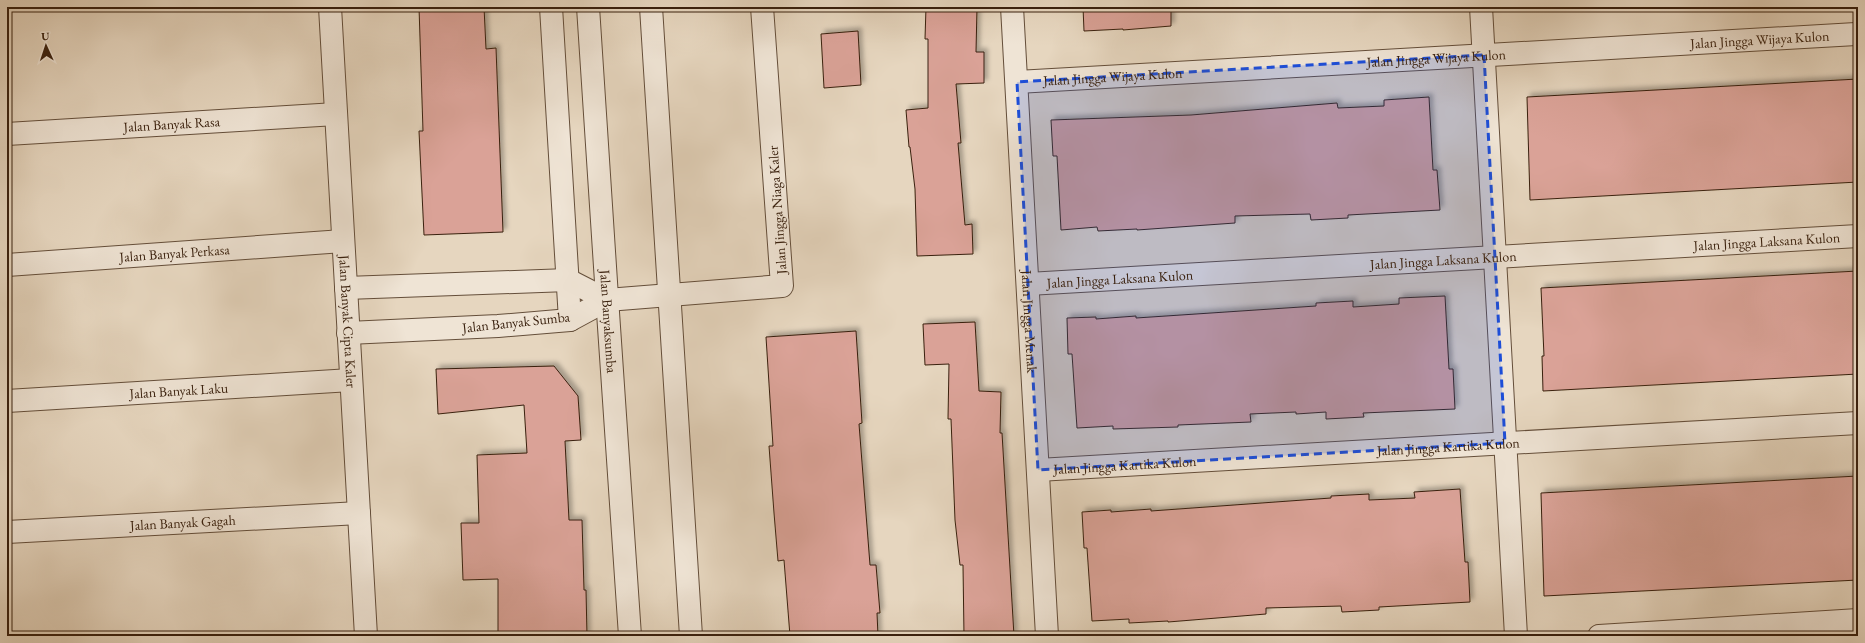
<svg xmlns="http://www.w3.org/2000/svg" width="1865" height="643" font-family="'EB Garamond',serif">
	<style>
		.building { fill: #daa297; stroke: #39200e; filter: url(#shadow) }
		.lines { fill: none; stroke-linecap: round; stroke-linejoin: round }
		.minor-casing { stroke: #644e3a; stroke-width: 24 }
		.minor { stroke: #efe4d5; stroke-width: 22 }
		.marked { fill: #1d4ed8; fill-opacity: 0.2; stroke: #1d4ed8; stroke-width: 3; stroke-dasharray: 8 5; stroke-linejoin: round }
		.labels { text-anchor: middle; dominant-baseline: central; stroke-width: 3; stroke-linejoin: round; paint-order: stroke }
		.street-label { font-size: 14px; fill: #39200e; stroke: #efe4d5 }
	</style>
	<defs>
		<filter id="shadow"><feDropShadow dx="3.5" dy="-3.5" stdDeviation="2" flood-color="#0004"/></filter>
	</defs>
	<rect width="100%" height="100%" fill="#e6d6bf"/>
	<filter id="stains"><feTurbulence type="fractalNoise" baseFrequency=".005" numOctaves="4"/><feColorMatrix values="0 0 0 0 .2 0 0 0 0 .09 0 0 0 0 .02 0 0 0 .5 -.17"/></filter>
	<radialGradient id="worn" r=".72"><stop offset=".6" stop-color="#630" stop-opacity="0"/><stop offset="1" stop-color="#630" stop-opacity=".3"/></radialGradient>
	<g class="building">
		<path d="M 419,7 L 484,7 L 486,49 L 496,48 L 503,232 L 424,235 L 419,131 L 423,131 Z"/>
		<path d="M 926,7 L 977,7 L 976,52 L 984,52 L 984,83 L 956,84 L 961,143 L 958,143 L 965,225 L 972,224 L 973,254 L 917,256 L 915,189 L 910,147 L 909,147 L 906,110 L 928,108 L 928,39 L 925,39 Z"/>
		<path d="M 1083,7 L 1171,7 L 1171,26 L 1123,30 L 1123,29 L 1084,31 Z"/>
		<path d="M 858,31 L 861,85 L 824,88 L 821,34 Z"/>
		<path d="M 1858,79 L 1858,182 L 1530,200 L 1527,97 Z"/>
		<path d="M 1429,97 L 1433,170 L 1437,170 L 1440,210 L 1348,215 L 1348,218 L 1311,220 L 1310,214 L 1235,216 L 1235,223 L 1137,230 L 1137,229 L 1098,231 L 1097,227 L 1061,230 L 1057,156 L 1053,156 L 1051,120 L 1191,115 L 1337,103 L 1338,108 L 1384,106 L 1384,100 Z"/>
		<path d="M 1858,271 L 1858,374 L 1543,391 L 1542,356 L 1544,356 L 1541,288 Z"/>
		<path d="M 1445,296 L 1449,369 L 1453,369 L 1455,409 L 1363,413 L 1364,417 L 1326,419 L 1326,412 L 1296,414 L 1296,412 L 1250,414 L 1251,422 L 1178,425 L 1178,427 L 1113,429 L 1113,426 L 1077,428 L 1072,354 L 1068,354 L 1067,318 L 1096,317 L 1096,319 L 1136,316 L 1136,318 L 1316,306 L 1316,303 L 1353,301 L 1353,307 L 1399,304 L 1399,298 Z"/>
		<path d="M 975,322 L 979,391 L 1001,392 L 1000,433 L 1002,433 L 1014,636 L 964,636 L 963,565 L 960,565 L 955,520 L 951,419 L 948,419 L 949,364 L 925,365 L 923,324 Z"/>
		<path d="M 856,331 L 862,423 L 859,424 L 870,565 L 876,565 L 880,613 L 877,613 L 878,636 L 790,636 L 784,560 L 778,561 L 774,513 L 769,446 L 773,446 L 766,337 Z"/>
		<path d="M 554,366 L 578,396 L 581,440 L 565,441 L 569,520 L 582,520 L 584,590 L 586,590 L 587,636 L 498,636 L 498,579 L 463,580 L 461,523 L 479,523 L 477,455 L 527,453 L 524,405 L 438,414 L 436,369 Z"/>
		<path d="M 1858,476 L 1858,580 L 1544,596 L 1541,493 Z"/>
		<path d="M 1460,489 L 1465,562 L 1468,562 L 1470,602 L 1379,607 L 1379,610 L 1342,612 L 1341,606 L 1266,608 L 1266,614 L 1168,622 L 1168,621 L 1129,623 L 1129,619 L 1092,621 L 1087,548 L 1084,548 L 1082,512 L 1111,510 L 1111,512 L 1151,509 L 1151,511 L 1331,498 L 1331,496 L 1369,494 L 1369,500 L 1415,498 L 1414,492 Z"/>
	</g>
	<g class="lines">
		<defs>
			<g id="minor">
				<path id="s1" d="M 330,7 L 366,636"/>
				<path d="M 551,7 L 570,320"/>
				<path id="s2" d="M 588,7 C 601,217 616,426 630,636"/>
				<path d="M 651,7 L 691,636"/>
				<path id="s3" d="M 1012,7 L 1047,636"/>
				<path d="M 1481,7 L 1516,636"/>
				<path id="s4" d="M 1017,82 L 1856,34"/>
				<path id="s5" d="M 7,134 L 336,114"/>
				<path id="s6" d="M 7,265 L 343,241"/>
				<path id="s7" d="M 1028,284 L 1858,236"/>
				<path d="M 346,288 L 568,280 L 607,300"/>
				<path d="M 348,333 L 498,326 L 570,320 L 607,300 L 782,286 L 762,7"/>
				<path id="s8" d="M 7,401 L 351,380"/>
				<path id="s9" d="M 1038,470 L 1858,423"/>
				<path id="s10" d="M 7,532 L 359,513"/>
				<path d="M 1599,636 L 1858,620"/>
			</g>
		</defs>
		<use href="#minor" class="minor-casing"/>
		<use href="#minor" class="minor"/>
	</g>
	<path class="marked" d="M 1484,55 L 1505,443 L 1038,470 L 1017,82 Z"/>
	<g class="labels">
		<g class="street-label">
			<text stroke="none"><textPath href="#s4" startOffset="744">Jalan Jingga Wijaya Kulon</textPath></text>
			<text stroke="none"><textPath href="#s4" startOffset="420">Jalan Jingga Wijaya Kulon</textPath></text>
			<text stroke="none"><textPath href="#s4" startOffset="96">Jalan Jingga Wijaya Kulon</textPath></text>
			<text stroke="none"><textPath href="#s5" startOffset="165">Jalan Banyak Rasa</textPath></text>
			<text transform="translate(777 210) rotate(-94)">Jalan Jingga Niaga Kaler</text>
			<text stroke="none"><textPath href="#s7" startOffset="740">Jalan Jingga Laksana Kulon</textPath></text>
			<text stroke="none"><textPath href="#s6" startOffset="168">Jalan Banyak Perkasa</textPath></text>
			<text stroke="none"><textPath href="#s7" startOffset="416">Jalan Jingga Laksana Kulon</textPath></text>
			<text stroke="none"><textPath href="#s7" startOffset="92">Jalan Jingga Laksana Kulon</textPath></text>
			<text stroke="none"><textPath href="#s1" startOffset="315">Jalan Banyak Cipta Kaler</textPath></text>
			<text stroke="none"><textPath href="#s3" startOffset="315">Jalan Jingga Menak</textPath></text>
			<text transform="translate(516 322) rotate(-6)">Jalan Banyak Sumba</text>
			<text stroke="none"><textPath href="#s2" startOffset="315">Jalan Banyaksumba</textPath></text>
			<text stroke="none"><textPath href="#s8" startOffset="172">Jalan Banyak Laku</textPath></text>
			<text stroke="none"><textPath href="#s9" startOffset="411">Jalan Jingga Kartika Kulon</textPath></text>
			<text stroke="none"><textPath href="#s9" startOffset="87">Jalan Jingga Kartika Kulon</textPath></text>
			<text stroke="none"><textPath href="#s10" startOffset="176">Jalan Banyak Gagah</textPath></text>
		</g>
	</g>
	<rect width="1865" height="643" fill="none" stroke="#e6d6bf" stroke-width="24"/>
	<rect x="8" y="8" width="1849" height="627" fill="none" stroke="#39200e" stroke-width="2"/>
	<rect x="12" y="12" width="1841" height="619" fill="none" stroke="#39200e"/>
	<g transform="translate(46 46) rotate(357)" stroke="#efe4d5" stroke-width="3" paint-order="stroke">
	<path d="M0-3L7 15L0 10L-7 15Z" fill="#39200e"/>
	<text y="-6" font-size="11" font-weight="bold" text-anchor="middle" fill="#39200e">U</text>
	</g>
	<rect width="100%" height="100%" filter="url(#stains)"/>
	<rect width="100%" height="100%" fill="url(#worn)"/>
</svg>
